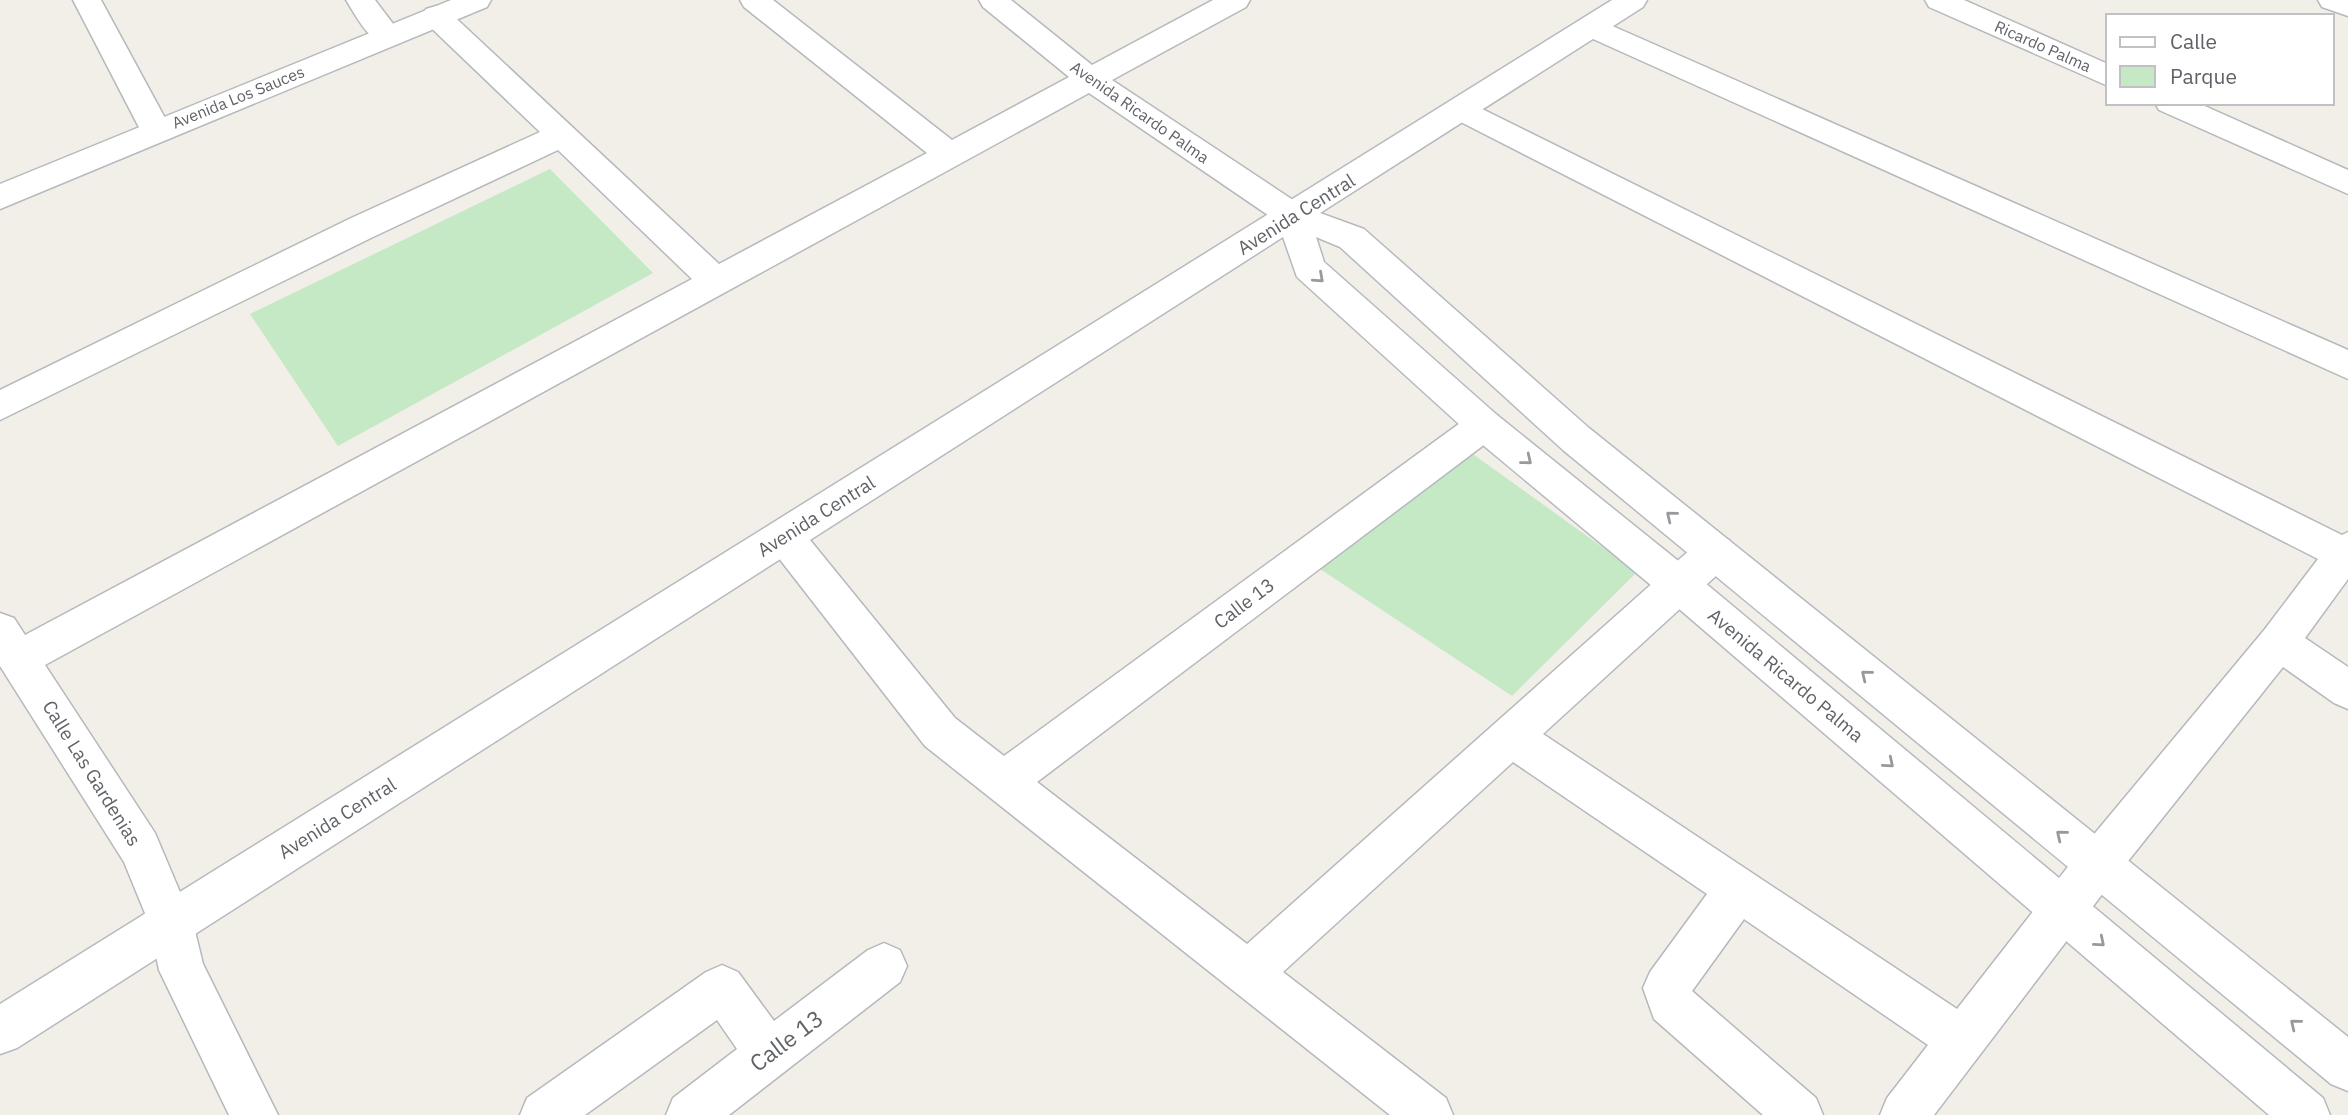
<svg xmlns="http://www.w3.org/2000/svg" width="2348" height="1115" font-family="'IBM Plex Sans',sans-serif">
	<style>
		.green { fill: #c5e8c5 }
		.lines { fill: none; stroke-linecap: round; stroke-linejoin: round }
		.street-casing { stroke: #b5b8bc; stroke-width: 3 }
		.secondary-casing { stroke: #b6babf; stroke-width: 3 }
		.street { fill: #fff; fill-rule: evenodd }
		.secondary { fill: #fff; fill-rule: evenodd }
		.oneway { stroke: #979a9d }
		.labels { text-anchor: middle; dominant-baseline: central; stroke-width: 7; stroke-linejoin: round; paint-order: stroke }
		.far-street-label { font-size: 16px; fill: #5f6368; stroke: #fff }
		.street-label { font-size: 19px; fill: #5f6368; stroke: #fff }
		.near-street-label { font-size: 23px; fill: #5f6368; stroke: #fff }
	</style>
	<rect width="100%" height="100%" fill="#f1efe8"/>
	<g class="green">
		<path d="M 550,169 L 653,273 L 338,446 L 250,314 Z"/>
		<path d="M 1470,452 L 1637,572 L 1512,696 L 1314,565 Z"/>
	</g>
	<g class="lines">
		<defs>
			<g id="street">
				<path d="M 73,0 L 101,0 L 172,131 L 167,139 L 156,142 L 145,139 Z"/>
				<path d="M 346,0 L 375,0 L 403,37 L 398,44 C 373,51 358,19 346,0 Z"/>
				<path d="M 740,0 L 773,0 L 952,140 L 1069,77 L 983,7 L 979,0 L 1011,0 L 1092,65 L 1213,0 L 1250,0 L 1246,7 L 1112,80 L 1305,208 L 1309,216 L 1305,224 L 1293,228 L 1281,224 L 1089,93 L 45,665 L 155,833 L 193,923 L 203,964 L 278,1115 L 229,1115 L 159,970 L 149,923 L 124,862 L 0,666 L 0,613 L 14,618 L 25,635 L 692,279 L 558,150 L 373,237 L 0,420 L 0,390 L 349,219 L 540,132 L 426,23 L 421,16 L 426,9 L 436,6 L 446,9 L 719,264 L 927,153 L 744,7 Z"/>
				<path d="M 1925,0 L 1964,0 L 2108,64 L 2108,86 L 1929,7 Z"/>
				<path d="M 2318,0 L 2348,0 L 2348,16 L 2322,7 Z"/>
				<path d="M 1592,17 L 2348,350 L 2348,379 L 1582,34 L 1577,27 L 1582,20 Z"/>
				<path d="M 1462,99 L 2342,535 L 2348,532 L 2348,579 L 2305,638 L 2348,667 L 2348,709 L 2334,703 L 2283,667 L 2113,880 L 1934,1115 L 1880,1115 L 1887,1098 L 1928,1045 L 1744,919 L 1692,991 L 1816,1098 L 1823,1115 L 1763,1115 L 1654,1019 L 1643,988 L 1650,972 L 1707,894 L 1513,762 L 1283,972 L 1446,1098 L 1453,1115 L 1390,1115 L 925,746 L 771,548 L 765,536 L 771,524 L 784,520 L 797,524 L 955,718 L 1004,756 L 1471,415 L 1484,410 L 1497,415 L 1502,425 L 1497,435 L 1037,782 L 1247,944 L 1701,540 L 1715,535 L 1729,540 L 1734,552 L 1729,564 L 1543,734 L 1957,1009 L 2081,850 L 2265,629 L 2318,559 L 1451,117 L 1447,110 L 1451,103 Z"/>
				<path d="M 2155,103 L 2198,103 L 2348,170 L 2348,194 L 2159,110 Z"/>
				<path d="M 884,943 L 900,950 L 907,966 L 900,982 L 729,1115 L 666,1115 L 673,1098 L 737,1049 L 717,1020 L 585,1115 L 520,1115 L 527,1098 L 706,972 L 722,965 L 738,972 L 774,1021 L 868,950 Z"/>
			</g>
			<g id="secondary">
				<path d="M 451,0 L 491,0 L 487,7 L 0,209 L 0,184 Z"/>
				<path d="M 1612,0 L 1647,0 L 1643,7 L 1320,213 L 1364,229 L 1589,428 L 2348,1037 L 2348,1091 L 2331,1084 L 1563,450 L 1340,247 L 1316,237 L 1324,262 L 1497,415 L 1692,572 L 2323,1098 L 2330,1115 L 2269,1115 L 1664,596 L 1471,435 L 1297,277 L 1283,237 L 17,1048 L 0,1054 L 0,1004 Z"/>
			</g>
		</defs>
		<use href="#street" class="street-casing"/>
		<use href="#secondary" class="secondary-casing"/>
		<use href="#street" class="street"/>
		<use href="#secondary" class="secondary"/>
	</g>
	<defs><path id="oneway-chevron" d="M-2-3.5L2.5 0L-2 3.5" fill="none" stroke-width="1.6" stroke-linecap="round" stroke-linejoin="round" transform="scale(1.75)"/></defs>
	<g class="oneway">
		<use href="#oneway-chevron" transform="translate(1319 278) rotate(42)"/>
		<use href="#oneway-chevron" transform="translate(1527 460) rotate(39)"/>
		<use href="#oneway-chevron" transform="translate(1671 516) rotate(-141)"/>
		<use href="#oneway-chevron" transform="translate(1866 675) rotate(-141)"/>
		<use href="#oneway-chevron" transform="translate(1889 763) rotate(40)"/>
		<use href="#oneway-chevron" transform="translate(2061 835) rotate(-141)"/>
		<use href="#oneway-chevron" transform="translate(2100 942) rotate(40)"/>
		<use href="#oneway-chevron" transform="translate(2295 1024) rotate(-141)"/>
	</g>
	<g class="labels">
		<g class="far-street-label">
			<text transform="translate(2043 46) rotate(24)">Ricardo Palma</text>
			<text transform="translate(238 97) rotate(-22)">Avenida Los Sauces</text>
			<text transform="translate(1140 112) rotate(35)">Avenida Ricardo Palma</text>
		</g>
		<g class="street-label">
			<text transform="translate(1296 214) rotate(-32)">Avenida Central</text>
			<text transform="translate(816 516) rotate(-32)">Avenida Central</text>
			<text transform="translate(1244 603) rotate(-37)">Calle 13</text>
			<text transform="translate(1786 675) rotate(40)">Avenida Ricardo Palma</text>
			<text transform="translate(92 773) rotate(58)">Calle Las Gardenias</text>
			<text transform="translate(337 818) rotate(-32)">Avenida Central</text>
		</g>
		<g class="near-street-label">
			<text transform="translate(786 1040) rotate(-37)">Calle 13</text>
		</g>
	</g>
	<rect x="2106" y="14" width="228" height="91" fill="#ffffff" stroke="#bfc1c3" stroke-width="2"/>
	<rect x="2120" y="37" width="35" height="10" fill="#ffffff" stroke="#bfc1c3" stroke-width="2"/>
	<text x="2170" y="49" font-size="21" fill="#5f6368">Calle</text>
	<rect x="2120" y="66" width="35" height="21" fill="#c5e8c5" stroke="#bfc1c3" stroke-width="2"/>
	<text x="2170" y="84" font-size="21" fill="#5f6368">Parque</text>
</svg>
